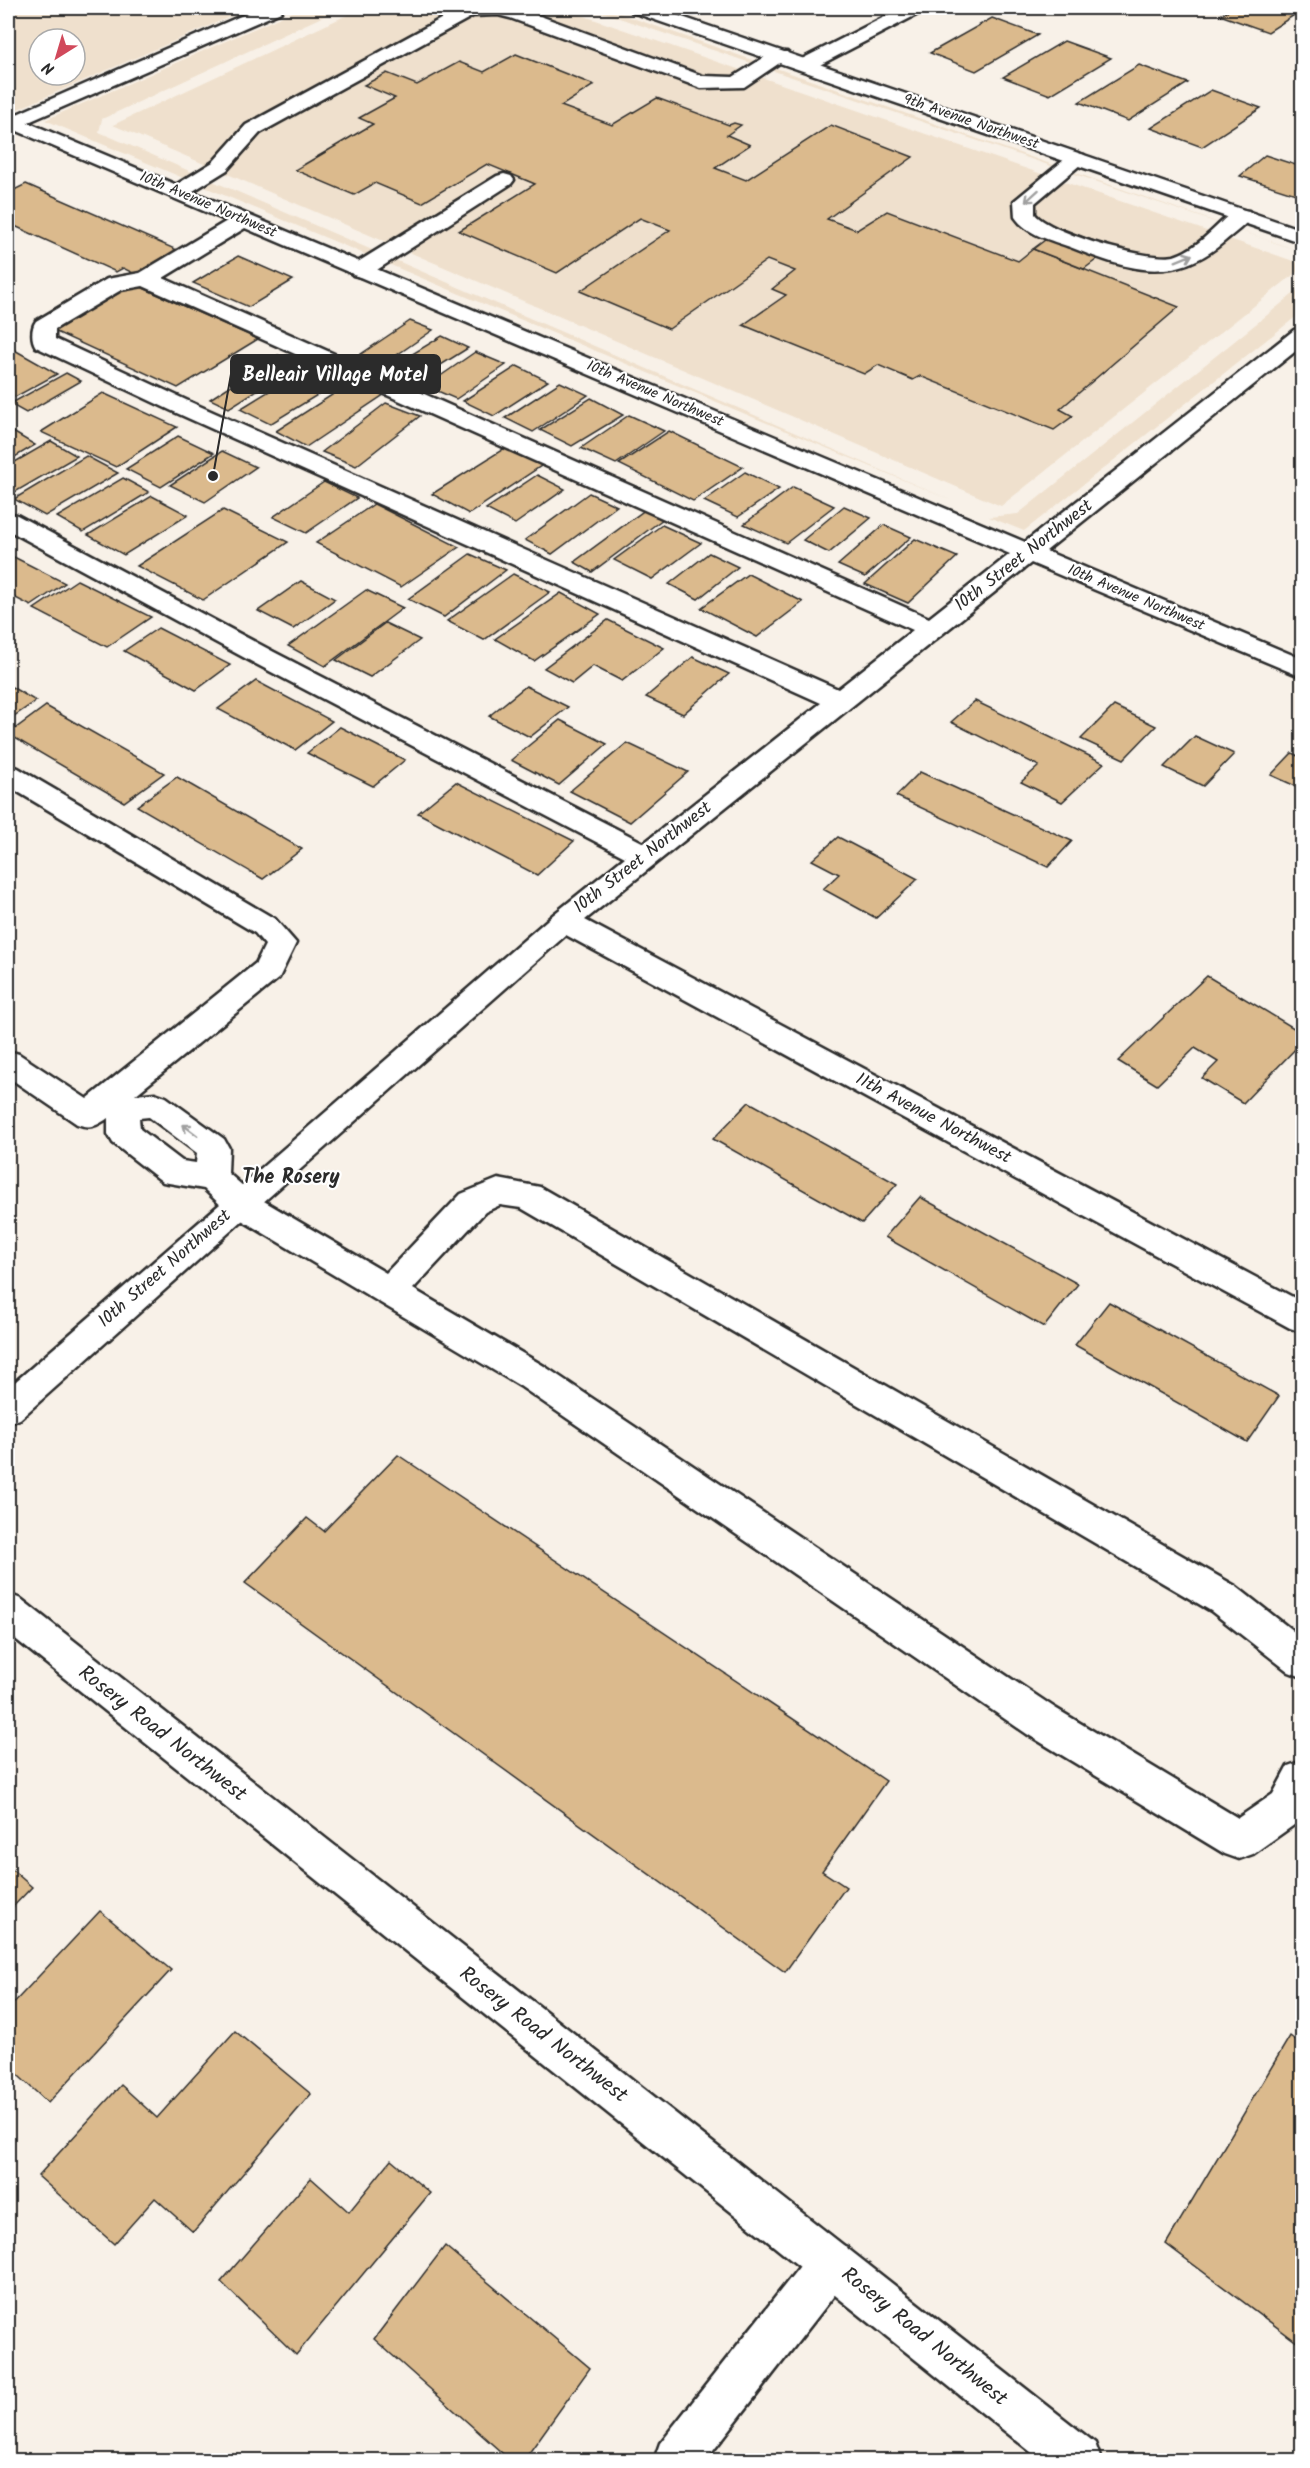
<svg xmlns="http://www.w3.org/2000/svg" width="1310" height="2468" font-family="Kalam,sans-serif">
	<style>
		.built { fill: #efe0cd; fill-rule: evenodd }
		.building { fill: #dbba8d; stroke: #2b2b2b; stroke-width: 1.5 }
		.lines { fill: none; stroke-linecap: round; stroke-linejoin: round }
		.lane-casing { stroke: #2b2b2b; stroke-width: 5 }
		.street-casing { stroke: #2b2b2b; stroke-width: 5 }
		.secondary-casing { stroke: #2b2b2b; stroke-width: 5 }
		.lane { fill: #fff; fill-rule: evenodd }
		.street { fill: #fff; fill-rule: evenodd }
		.secondary { fill: #fff; fill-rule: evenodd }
		.oneway { stroke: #a0a0a0 }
		.labels { text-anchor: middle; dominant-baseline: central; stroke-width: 4.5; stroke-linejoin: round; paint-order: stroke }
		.far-street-label { font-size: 15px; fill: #2b2b2b; stroke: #fff }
		.street-label { font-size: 18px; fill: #2b2b2b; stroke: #fff }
		.neighbourhood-label { font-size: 20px; font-weight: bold; fill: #2b2b2b; stroke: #fff }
		.near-street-label { font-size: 21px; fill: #2b2b2b; stroke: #fff }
		.leader { fill: none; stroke: #2b2b2b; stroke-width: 2 }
		.callout-dot { fill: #2b2b2b; stroke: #fff; stroke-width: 2 }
		.callout { fill: #2b2b2b; stroke: #2b2b2b; stroke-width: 2 }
		.callout-label { font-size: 20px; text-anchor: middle; font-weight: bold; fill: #fff }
	</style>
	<rect width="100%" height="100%" fill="#f8f1e8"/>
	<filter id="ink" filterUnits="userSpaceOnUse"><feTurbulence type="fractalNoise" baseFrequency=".0167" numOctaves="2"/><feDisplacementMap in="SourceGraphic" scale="12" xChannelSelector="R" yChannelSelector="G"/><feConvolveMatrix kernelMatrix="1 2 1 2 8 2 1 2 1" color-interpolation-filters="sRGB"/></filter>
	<g filter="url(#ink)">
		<g class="built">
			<path d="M 8,8 L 250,8 L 18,109 L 8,103 ZM 39,39 L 75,39 L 75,75 L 39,75 Z"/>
			<path d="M 301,8 L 341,8 L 102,119 L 99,132 L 953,501 L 45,120 Z"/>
			<path d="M 362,8 L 561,8 L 1302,264 L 1302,268 L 1001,506 L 113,125 Z"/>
			<path d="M 590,8 L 604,8 L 1302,252 Z"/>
			<path d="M 1302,287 L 1302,312 L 1024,531 L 989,517 L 1018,514 Z"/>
		</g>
		<g class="building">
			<path d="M 1233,8 L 1302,8 L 1302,10 L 1268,32 L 1220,15 Z"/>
			<path d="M 992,18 L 1038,35 L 976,71 L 930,53 Z"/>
			<path d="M 1064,41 L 1111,58 L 1050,95 L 1003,77 Z"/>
			<path d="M 516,54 L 594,85 L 561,106 L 612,125 L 657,98 L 729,125 L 734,123 L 741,125 L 727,135 L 750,145 L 715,168 L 746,180 L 831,125 L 913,157 L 827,219 L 857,230 L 887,211 L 1018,261 L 1033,249 L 1179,307 L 1060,409 L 1073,416 L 1054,430 L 920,376 L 913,380 L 878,365 L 864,374 L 743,325 L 786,295 L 772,289 L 795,271 L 767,260 L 669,329 L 580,291 L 670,230 L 640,218 L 557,273 L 459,231 L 535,184 L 487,164 L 422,203 L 375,183 L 354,195 L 295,170 L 373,124 L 359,118 L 395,98 L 364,85 L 387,73 L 417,85 L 459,62 L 484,72 Z"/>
			<path d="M 1139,65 L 1188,83 L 1128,121 L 1079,102 Z"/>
			<path d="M 1211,90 L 1261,108 L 1202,147 L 1151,128 Z"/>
			<path d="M 1265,155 L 1302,167 L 1302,196 L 1240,176 Z"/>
			<path d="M 26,184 L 177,250 L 135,274 L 123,268 L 116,272 L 8,223 L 8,193 Z"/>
			<path d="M 1061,228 L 1112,248 L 1084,269 L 1033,249 Z"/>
			<path d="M 238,256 L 293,280 L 249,307 L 193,283 Z"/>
			<path d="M 134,284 L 258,339 L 178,388 L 54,331 Z"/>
			<path d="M 410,321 L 433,330 L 378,368 L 355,358 Z"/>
			<path d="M 442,336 L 468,348 L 417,380 L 391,367 Z"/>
			<path d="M 11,348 L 57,374 L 15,397 L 8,393 L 8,350 Z"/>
			<path d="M 475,352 L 506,365 L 456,399 L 426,386 Z"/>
			<path d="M 278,355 L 298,364 L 229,408 L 210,399 Z"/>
			<path d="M 517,366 L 548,381 L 494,416 L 463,401 Z"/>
			<path d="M 302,371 L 332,386 L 270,424 L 240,409 Z"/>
			<path d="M 66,373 L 81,381 L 26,413 L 10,404 Z"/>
			<path d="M 355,380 L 385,394 L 306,447 L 276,431 Z"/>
			<path d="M 560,382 L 588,395 L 533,432 L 505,418 Z"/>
			<path d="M 103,393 L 177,427 L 116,467 L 41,432 Z"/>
			<path d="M 591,398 L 623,415 L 572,446 L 540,430 Z"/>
			<path d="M 386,403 L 420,416 L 356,466 L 322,452 Z"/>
			<path d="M 629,415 L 664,431 L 616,464 L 581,448 Z"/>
			<path d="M 8,429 L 35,445 L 8,461 Z"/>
			<path d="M 669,431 L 743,467 L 693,501 L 619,464 Z"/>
			<path d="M 178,436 L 214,453 L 161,487 L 126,469 Z"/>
			<path d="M 51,441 L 77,456 L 10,495 L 8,494 L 8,466 Z"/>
			<path d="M 508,446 L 544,464 L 469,514 L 432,494 Z"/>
			<path d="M 222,451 L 256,467 L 205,502 L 170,485 Z"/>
			<path d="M 86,456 L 118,473 L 45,516 L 14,499 Z"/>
			<path d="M 745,472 L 779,489 L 738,517 L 704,501 Z"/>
			<path d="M 537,475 L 565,489 L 515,524 L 486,509 Z"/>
			<path d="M 123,478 L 149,492 L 83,532 L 57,517 Z"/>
			<path d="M 324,482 L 357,498 L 306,533 L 273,517 Z"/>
			<path d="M 793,487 L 834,506 L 786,543 L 744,524 Z"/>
			<path d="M 589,493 L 617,506 L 552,554 L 525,540 Z"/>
			<path d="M 152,496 L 188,515 L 124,555 L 88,535 Z"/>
			<path d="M 374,504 L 459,547 L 401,587 L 316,543 Z"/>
			<path d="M 844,506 L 871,518 L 829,553 L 803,540 Z"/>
			<path d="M 649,507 L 667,516 L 592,572 L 574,562 Z"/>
			<path d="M 223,510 L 288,542 L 203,600 L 137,566 Z"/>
			<path d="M 662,525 L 701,543 L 652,579 L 614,560 Z"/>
			<path d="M 884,525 L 911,537 L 865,577 L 838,565 Z"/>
			<path d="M 915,539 L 957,557 L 908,603 L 865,584 Z"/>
			<path d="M 709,553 L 738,567 L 698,599 L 669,584 Z"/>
			<path d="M 8,554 L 65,583 L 31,606 L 8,594 Z"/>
			<path d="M 470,554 L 506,570 L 444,617 L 408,599 Z"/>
			<path d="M 513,574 L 550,592 L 484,640 L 447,621 Z"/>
			<path d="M 748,574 L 803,602 L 757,637 L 701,608 Z"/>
			<path d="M 77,580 L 151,617 L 107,647 L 34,609 Z"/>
			<path d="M 301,581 L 335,599 L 293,629 L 258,611 Z"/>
			<path d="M 366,590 L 403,608 L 325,666 L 288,646 Z"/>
			<path d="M 561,593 L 600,614 L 534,661 L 495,639 Z"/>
			<path d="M 608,620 L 664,648 L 622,681 L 593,666 L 572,683 L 544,668 Z"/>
			<path d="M 385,623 L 420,640 L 370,677 L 336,660 Z"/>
			<path d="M 158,628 L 230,665 L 196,690 L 124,651 Z"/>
			<path d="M 693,657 L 729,674 L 683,714 L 646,697 Z"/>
			<path d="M 256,681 L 332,721 L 295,750 L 218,709 Z"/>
			<path d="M 8,685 L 36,701 L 8,720 Z"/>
			<path d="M 526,686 L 568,707 L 530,737 L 489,716 Z"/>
			<path d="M 975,701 L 1104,763 L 1062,802 L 1021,782 L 1039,766 L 951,722 Z"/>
			<path d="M 46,706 L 164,773 L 124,802 L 8,734 Z"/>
			<path d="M 1114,706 L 1156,726 L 1124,759 L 1081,739 Z"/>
			<path d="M 560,720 L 607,744 L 559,785 L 511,760 Z"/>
			<path d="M 340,727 L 405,760 L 373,786 L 307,753 Z"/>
			<path d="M 1195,736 L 1234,754 L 1203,786 L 1164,767 Z"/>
			<path d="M 627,743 L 688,772 L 630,822 L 570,791 Z"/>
			<path d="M 1292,753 L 1302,758 L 1302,789 L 1271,775 Z"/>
			<path d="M 920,772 L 1072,841 L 1048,867 L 896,796 Z"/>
			<path d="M 177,777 L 302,849 L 263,879 L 137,806 Z"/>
			<path d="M 456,782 L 574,841 L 537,875 L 418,813 Z"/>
			<path d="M 838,837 L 918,879 L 876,918 L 823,889 L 839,874 L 812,860 Z"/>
			<path d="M 1207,976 L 1302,1033 L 1302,1042 L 1243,1103 L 1202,1078 L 1218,1062 L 1195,1048 L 1157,1085 L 1118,1061 Z"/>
			<path d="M 749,1102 L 897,1184 L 862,1223 L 713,1139 Z"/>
			<path d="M 920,1197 L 1078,1284 L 1044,1327 L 885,1237 Z"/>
			<path d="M 1109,1302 L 1279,1396 L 1247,1442 L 1075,1345 Z"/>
			<path d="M 398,1455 L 886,1781 L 822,1871 L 846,1887 L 785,1972 L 245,1583 L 307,1518 L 324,1531 Z"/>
			<path d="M 8,1866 L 32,1887 L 8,1912 Z"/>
			<path d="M 100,1911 L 171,1970 L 48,2103 L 8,2066 L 8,2009 Z"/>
			<path d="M 235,2031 L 311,2094 L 193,2232 L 155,2198 L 114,2244 L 38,2176 L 121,2085 L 157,2118 Z"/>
			<path d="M 1290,2036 L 1302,2045 L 1302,2346 L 1166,2244 Z"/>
			<path d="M 391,2160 L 430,2193 L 296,2355 L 221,2282 L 311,2178 L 349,2212 Z"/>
			<path d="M 445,2246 L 590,2368 L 524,2460 L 510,2460 L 374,2339 Z"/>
		</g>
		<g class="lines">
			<defs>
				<g id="lane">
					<path d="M 461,8 L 514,8 L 524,10 L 703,76 L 733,77 L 773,52 L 787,52 L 790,56 L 744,87 L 701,88 L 510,18 L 498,15 L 473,16 L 260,133 L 227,170 L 185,196 L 178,198 L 171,196 L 168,192 L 171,188 L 213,162 L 246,125 Z"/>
					<path d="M 902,8 L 924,8 L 922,12 L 812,69 L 798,69 L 795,65 L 798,61 Z"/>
					<path d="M 1077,153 L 1084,155 L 1087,159 L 1035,203 L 1035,214 C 1049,233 1150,262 1174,256 C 1197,249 1216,226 1233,211 L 1241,210 L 1249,211 L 1252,216 C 1245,226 1234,233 1225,241 C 1173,286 1128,270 1070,247 C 1051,240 1027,235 1015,217 L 1014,201 L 1070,155 Z"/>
					<path d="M 504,174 L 511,176 L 514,180 L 511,184 L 369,275 L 361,277 L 353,275 L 350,270 L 353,265 L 497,176 Z"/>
					<path d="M 8,765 L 18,768 L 275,919 L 296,943 L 279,978 L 135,1095 L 155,1093 L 166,1097 L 224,1139 L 229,1148 L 228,1173 L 252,1194 L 386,1273 L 461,1194 L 498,1179 L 540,1187 L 1237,1587 L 1302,1638 L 1302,1677 L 1289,1672 L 1211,1611 L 521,1208 L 500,1205 L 485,1212 L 413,1289 L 544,1366 L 1055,1708 L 1238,1818 L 1273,1794 L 1288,1766 L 1302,1761 L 1301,1820 L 1253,1854 L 1239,1859 L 1225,1854 L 1027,1734 L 520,1386 L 228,1212 L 204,1189 L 163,1182 L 113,1143 L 108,1134 L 108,1118 C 97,1126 90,1129 77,1124 L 8,1077 L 8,1051 L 19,1054 L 87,1099 L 256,963 L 265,945 L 255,933 L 8,786 ZM 149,1117 L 197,1153 L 196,1163 L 182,1161 L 140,1129 L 139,1118 Z"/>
				</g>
				<g id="street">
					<path d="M 630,8 L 656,8 L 1302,230 L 1302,243 L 632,12 Z"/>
					<path d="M 8,114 L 1025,542 L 1294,330 L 1302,328 L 1302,346 L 1046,551 L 1302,659 L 1302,677 L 1031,563 L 585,920 L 1302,1302 L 1302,1332 L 1290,1328 L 566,935 L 252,1212 L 20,1419 L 8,1423 L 8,1388 L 554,914 L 625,857 L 256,664 L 8,530 L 8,513 L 17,515 L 274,652 L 644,843 L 821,703 L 170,410 L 36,347 C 31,340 31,328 36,321 L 107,279 L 140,273 L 227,221 L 8,127 ZM 245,228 L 1010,554 L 929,618 L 163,278 ZM 143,286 L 913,630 L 838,689 L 186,400 L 55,339 L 55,329 L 121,290 Z"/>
					<path d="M 831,2241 L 847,2247 L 853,2263 L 847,2279 L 706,2460 L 654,2460 L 660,2443 L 815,2247 Z"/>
				</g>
				<g id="secondary">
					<path d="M 259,8 L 283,8 L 281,12 L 8,131 L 8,118 Z"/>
					<path d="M 8,1594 L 21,1599 L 1095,2443 L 1101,2460 L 1041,2460 L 8,1633 Z"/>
				</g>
			</defs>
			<use href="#lane" class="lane-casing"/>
			<use href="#street" class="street-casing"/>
			<use href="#secondary" class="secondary-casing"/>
			<use href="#lane" class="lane"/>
			<use href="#street" class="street"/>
			<use href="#secondary" class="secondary"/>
		</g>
		<defs><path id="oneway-shaft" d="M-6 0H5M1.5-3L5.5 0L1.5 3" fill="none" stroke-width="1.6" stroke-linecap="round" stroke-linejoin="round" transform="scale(1.5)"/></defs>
		<g class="oneway">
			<use href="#oneway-shaft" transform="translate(1032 196) rotate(138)"/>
			<use href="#oneway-shaft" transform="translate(1184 258) rotate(-22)"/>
			<use href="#oneway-shaft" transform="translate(190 1130) rotate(-143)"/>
		</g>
	</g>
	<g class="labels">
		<g class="far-street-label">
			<text transform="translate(971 122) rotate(19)">9th Avenue Northwest</text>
			<text transform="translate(208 205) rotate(23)">10th Avenue Northwest</text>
			<text transform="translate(655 394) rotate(23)">10th Avenue Northwest</text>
			<text transform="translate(1136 598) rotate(23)">10th Avenue Northwest</text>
		</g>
		<g class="street-label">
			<text transform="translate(1024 556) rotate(-38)">10th Street Northwest</text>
			<text transform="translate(643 858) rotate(-38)">10th Street Northwest</text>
			<text transform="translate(933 1119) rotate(28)">11th Avenue Northwest</text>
			<text transform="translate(165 1269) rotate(-41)">10th Street Northwest</text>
		</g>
		<g class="neighbourhood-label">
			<text x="291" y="1178">The Rosery</text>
		</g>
		<g class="near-street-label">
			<text transform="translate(162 1734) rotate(38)">Rosery Road Northwest</text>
			<text transform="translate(543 2035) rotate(38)">Rosery Road Northwest</text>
			<text transform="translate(924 2337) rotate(39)">Rosery Road Northwest</text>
		</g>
	</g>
	<path class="leader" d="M213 476L231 374"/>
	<circle class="callout-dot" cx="213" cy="476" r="6"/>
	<rect class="callout" x="231" y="355" width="209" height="38" rx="6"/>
	<g class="callout-label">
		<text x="335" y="381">Belleair Village Motel</text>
	</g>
	<rect width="1310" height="2468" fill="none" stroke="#fff" stroke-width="30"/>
	<rect x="15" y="15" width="1280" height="2438" fill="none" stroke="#2b2b2b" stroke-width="2" filter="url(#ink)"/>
	<g transform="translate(57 57) rotate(217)"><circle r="28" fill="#ffffff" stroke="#aaaaaa" stroke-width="1.5"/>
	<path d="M0-4.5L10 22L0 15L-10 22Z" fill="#d1495b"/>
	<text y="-9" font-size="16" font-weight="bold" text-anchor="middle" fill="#2b2b2b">N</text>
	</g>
</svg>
